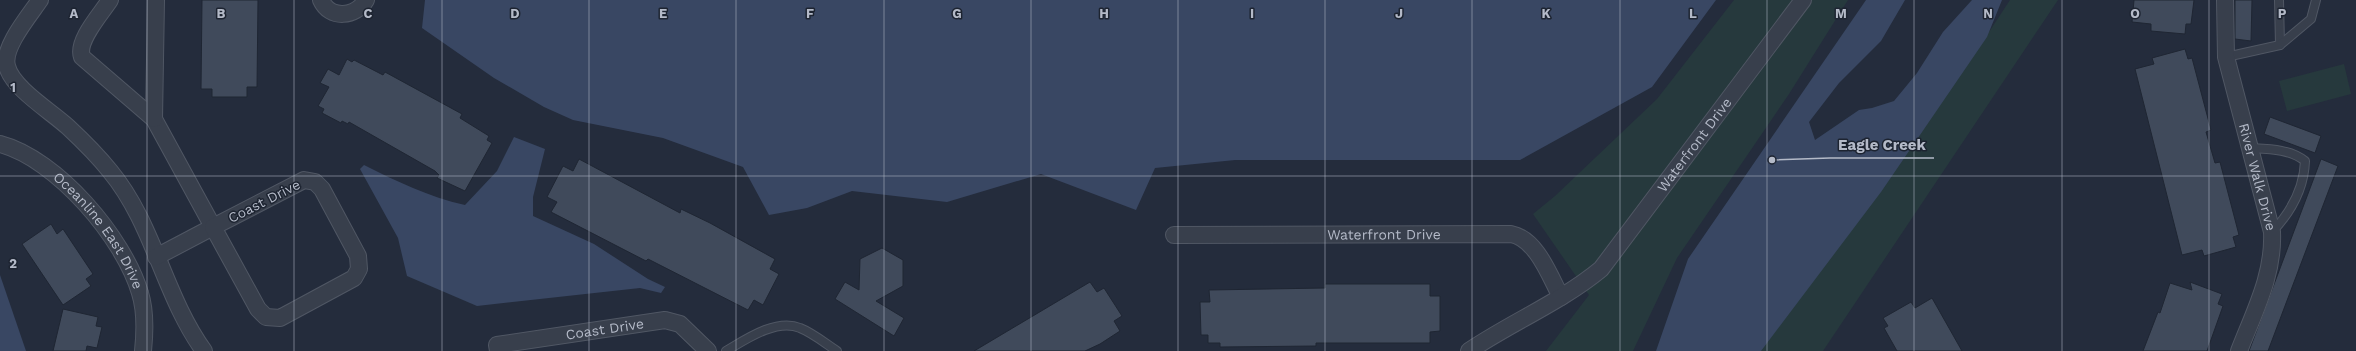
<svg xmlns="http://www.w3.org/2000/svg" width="2356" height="351" font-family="'Work Sans',sans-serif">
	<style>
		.green { fill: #26393d }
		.water { fill: #394763 }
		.building { fill: #404a5b; stroke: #1f2633 }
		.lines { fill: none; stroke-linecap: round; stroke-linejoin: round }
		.service-casing { stroke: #505764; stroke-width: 10 }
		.minor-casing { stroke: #505764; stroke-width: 18 }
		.service { stroke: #383f4c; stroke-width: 8 }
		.minor { stroke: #383f4c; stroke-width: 16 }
		.grid { fill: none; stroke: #b4bac8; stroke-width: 1; stroke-opacity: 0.55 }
		.labels { text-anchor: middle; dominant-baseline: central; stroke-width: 3; stroke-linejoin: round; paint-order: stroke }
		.street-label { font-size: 14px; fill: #b4bac8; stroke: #1d2431 }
		.grid-label { font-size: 13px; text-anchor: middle; font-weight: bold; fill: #b4bac8; stroke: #1d2431; stroke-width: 3; stroke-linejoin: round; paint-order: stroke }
		.leader { fill: none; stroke: #b4bac8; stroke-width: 1.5 }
		.callout-dot { fill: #b4bac8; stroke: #1d2431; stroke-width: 1.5 }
		.callout-label { font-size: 15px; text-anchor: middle; font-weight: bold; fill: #b4bac8; stroke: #1d2431; stroke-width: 3; stroke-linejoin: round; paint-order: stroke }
	</style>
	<rect width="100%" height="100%" fill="#242c3c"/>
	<g class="green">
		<path d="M 1734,0 L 1848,0 L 1789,94 L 1677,258 L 1633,351 L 1546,351 L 1589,295 L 1533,214 L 1555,196 L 1657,99 Z"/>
		<path d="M 2010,0 L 2058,0 L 1823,351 L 1760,351 L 1989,32 Z"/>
		<path d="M 2344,64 L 2351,94 L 2287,111 L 2279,81 Z"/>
	</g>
	<g class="water">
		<path d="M 425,0 L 1716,0 L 1652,87 L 1520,160 L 1235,160 L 1155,168 L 1136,210 L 1041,174 L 947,202 L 852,191 L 807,208 L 769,215 L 743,167 L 663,138 L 573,120 L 544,107 L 494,78 L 422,28 Z"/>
		<path d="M 1866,0 L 1905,0 L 1881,41 L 1839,83 L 1809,122 L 1815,140 L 1859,110 L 1872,108 L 1894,101 L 1917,73 L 1943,32 L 1972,0 L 2002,0 L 1987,37 L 1881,192 L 1761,351 L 1656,351 L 1688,259 Z"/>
		<path d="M 514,137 L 545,149 L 533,197 L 533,216 L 594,244 L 648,279 L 665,287 L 661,293 L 640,288 L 477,306 L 407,276 L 398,238 L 360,169 L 364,165 C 396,181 429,197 465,205 L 497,171 Z"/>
		<path d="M 0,275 L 26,351 L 0,351 Z"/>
	</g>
	<g class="building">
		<path d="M 202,0 L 258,0 L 257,87 L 247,87 L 247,97 L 212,97 L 212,89 L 201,89 Z"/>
		<path d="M 2134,0 L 2194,0 L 2191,24 L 2186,24 L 2185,34 L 2151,31 L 2151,24 L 2132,22 Z"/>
		<path d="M 2235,0 L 2252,0 L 2251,41 L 2235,39 Z"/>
		<path d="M 2185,49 L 2188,59 L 2192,58 L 2211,130 L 2206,132 L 2215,163 L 2220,162 L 2239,235 L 2233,237 L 2236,247 L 2204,256 L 2202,250 L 2182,255 L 2135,69 L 2154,64 L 2152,58 Z"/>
		<path d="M 347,59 L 352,62 L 354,60 L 383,75 L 385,72 L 462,114 L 460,118 L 489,136 L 487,140 L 492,143 L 465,191 L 437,178 L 439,175 L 435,171 L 349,122 L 348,124 L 342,121 L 341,123 L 322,113 L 324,109 L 318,106 L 329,87 L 320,83 L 328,69 L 339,75 Z"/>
		<path d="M 2270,117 L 2321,136 L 2315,153 L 2264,134 Z"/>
		<path d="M 579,159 L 680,213 L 681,209 L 710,223 L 775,259 L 770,269 L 779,274 L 763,305 L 754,300 L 748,310 L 648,259 L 646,261 L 551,212 L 557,202 L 547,197 L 563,166 L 573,171 Z"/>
		<path d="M 2321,159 L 2338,166 L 2288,298 L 2268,351 L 2249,351 Z"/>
		<path d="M 51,224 L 57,234 L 63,229 L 93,274 L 86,279 L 91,286 L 63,305 L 22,244 Z"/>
		<path d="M 882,248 L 903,260 L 903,286 L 876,301 L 904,318 L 894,336 L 835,299 L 845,282 L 859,290 L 860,259 Z"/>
		<path d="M 1090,282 L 1097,292 L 1104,288 L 1122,316 L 1114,321 L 1120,331 L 1100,344 L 1085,351 L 974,351 Z"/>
		<path d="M 2190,282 L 2222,294 L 2218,304 L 2223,306 L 2207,351 L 2143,351 L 2158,312 L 2160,313 L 2170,283 L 2192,290 Z"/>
		<path d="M 1325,284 L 1430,284 L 1430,296 L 1440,296 L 1440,331 L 1430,332 L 1430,343 L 1316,343 L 1316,346 L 1220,347 L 1220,343 L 1208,343 L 1208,335 L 1201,335 L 1200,302 L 1210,302 L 1209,290 L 1325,288 Z"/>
		<path d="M 1932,298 L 1962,351 L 1897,351 L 1884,328 L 1888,326 L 1883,318 L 1911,302 L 1915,308 Z"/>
		<path d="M 63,309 L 98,317 L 96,326 L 102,327 L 97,348 L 87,346 L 86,351 L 53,351 Z"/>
	</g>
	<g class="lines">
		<defs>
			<g id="service">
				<path d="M 2279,0 L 2280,45"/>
				<path d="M 2226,57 L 2280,45 L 2311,19 L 2316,0"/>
				<path d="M 2250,148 C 2269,149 2290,149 2305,161 C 2304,189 2291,212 2272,232"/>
				<path d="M 726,351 C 746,339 777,318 800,328 C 813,333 826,344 837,351"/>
			</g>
			<g id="minor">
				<path d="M 40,0 C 29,16 2,48 7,66 C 12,88 52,112 68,127 C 83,141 98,156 110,171 C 154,224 164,296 204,351"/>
				<path d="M 110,0 C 101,14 76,41 82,57 L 154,119 L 213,227 L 156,257"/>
				<path d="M 321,0 C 330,20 356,17 366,0"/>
				<path id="s1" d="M 2225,0 L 2226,57 L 2272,232 C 2274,275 2254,312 2239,351"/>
				<path d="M 154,119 L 156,0"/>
				<path id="s2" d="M 0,144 C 57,159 124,238 140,293 C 146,312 145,332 143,351"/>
				<path d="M 304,180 L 315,182 L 322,189 L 358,256 L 359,269 L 354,278 L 280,318 L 266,317 L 258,309 L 213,227 Z"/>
				<path id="s3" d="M 1174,235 L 1511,234 C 1537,239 1550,277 1561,297"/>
				<path id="s4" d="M 498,351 L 497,345 L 665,320 L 680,324 L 708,351"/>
				<path id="s5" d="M 1469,351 C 1512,322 1561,302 1601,269 L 1803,0"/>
			</g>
		</defs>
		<use href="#service" class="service-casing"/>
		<use href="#minor" class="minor-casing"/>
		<use href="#service" class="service"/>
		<use href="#minor" class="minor"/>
	</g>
	<path class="grid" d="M 147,0 L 147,351M 294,0 L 294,351M 442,0 L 442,351M 589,0 L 589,351M 736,0 L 736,351M 884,0 L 884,351M 1031,0 L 1031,351M 1178,0 L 1178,351M 1325,0 L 1325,351M 1472,0 L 1472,351M 1620,0 L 1620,351M 1767,0 L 1767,351M 1914,0 L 1914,351M 2062,0 L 2062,351M 2209,0 L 2209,351M 0,176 L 2356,176"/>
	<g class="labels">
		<g class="street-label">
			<text stroke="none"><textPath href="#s5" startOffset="311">Waterfront Drive</textPath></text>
			<text stroke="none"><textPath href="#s1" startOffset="181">River Walk Drive</textPath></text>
			<text transform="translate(264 201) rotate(-27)">Coast Drive</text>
			<text stroke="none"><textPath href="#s2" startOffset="135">Oceanline East Drive</textPath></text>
			<text stroke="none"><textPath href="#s3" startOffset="210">Waterfront Drive</textPath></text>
			<text stroke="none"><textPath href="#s4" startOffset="115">Coast Drive</textPath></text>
		</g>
	</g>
	<g class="grid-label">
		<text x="74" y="18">A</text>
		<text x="221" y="18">B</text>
		<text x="368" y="18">C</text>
		<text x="515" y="18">D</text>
		<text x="663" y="18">E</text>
		<text x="810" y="18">F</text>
		<text x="957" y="18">G</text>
		<text x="1104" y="18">H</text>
		<text x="1252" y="18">I</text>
		<text x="1399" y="18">J</text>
		<text x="1546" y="18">K</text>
		<text x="1693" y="18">L</text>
		<text x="1841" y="18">M</text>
		<text x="1988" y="18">N</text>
		<text x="2135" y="18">O</text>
		<text x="2282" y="18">P</text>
		<text x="13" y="92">1</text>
		<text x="13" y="268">2</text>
	</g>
	<path class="leader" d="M1772 160L1830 158H1934"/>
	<circle class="callout-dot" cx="1772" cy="160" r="4"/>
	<g class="callout-label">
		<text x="1882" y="150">Eagle Creek</text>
	</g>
</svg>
